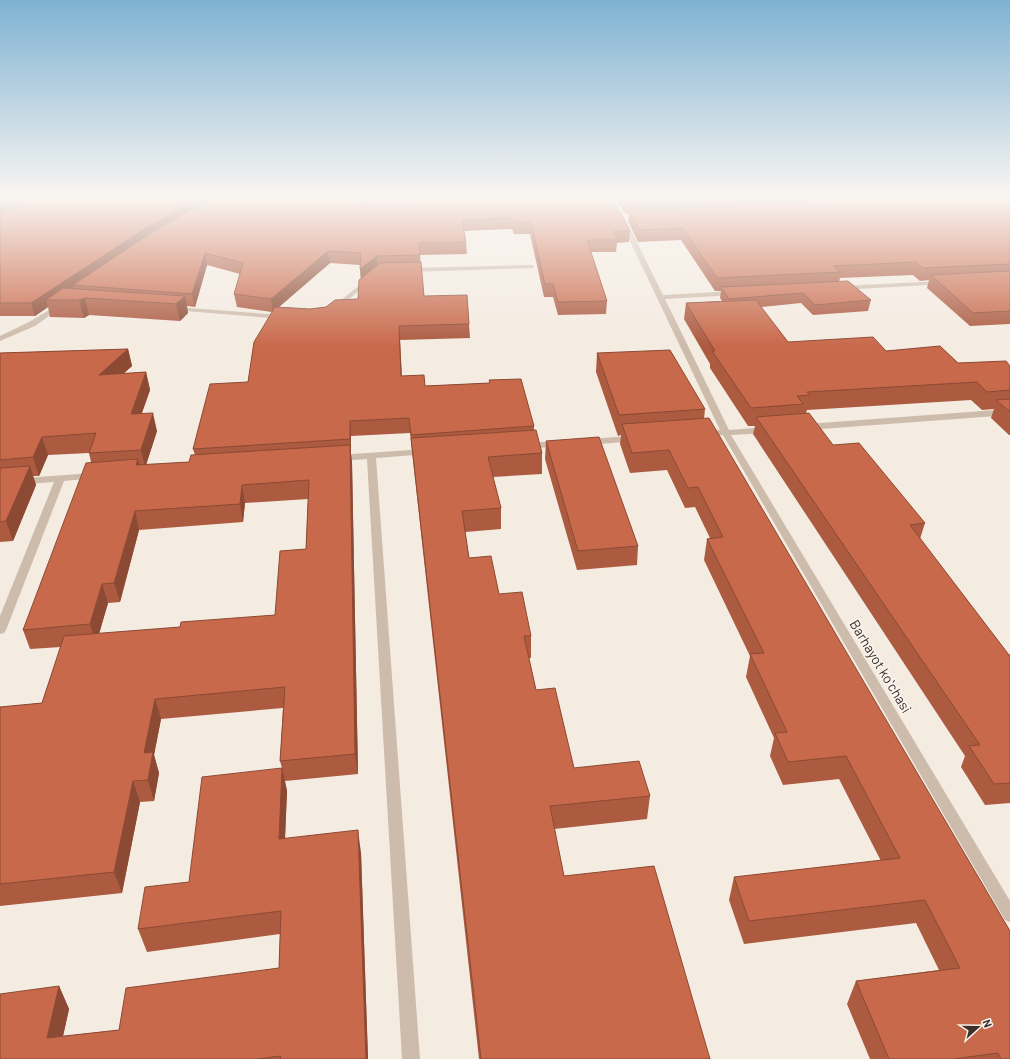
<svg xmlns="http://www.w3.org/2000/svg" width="1010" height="1059" font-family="Barlow,sans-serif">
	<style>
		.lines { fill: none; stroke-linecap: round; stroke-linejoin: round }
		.minor { fill: #cdbbac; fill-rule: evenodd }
		.wall { fill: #ac5a40; fill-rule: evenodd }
		.shaded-wall { fill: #8c4a34 }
		.building { fill: #c8694b; stroke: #8c4a34 }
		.labels { text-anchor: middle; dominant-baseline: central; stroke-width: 3.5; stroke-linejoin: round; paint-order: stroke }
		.street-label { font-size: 14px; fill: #3b302b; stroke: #fbf5ee }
	</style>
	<rect width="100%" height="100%" fill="#f4ebe1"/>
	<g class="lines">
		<g class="minor">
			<path d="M 607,198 L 613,198 L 625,218 L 663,295 L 734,291 L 737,293 L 734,295 L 665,299 L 729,430 L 767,427 L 771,430 L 767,433 L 731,435 L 1010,901 L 1010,922 L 1005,920 L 723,435 L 705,437 L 701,434 L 705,431 L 720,430 L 619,218 Z"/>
			<path d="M 532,265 L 534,266 L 534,268 L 408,272 L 405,270 L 408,268 Z"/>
			<path d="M 367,279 L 372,280 L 338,308 L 334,308 L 334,306 Z"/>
			<path d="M 942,281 L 945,283 L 944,284 L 842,290 L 839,288 L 842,286 Z"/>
			<path d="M 61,303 L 64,305 L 63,306 L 35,326 L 0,341 L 0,336 L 29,322 Z"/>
			<path d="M 175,307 L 282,315 L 286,317 L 282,319 L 173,310 L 171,309 Z"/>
			<path d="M 1010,409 L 1010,415 L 807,430 L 803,427 L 807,424 Z"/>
			<path d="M 633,436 L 637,439 L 636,441 L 587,445 L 583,442 L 587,439 Z"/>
			<path d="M 559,441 L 562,442 L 563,444 L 562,446 L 527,449 L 523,446 L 527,443 Z"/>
			<path d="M 425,449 L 428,450 L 429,452 L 428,454 L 376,458 L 420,1059 L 402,1059 L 367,459 L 338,461 L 333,458 L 338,455 Z"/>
			<path d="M 92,473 L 97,476 L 95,478 L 64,481 L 6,630 L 4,633 L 0,634 L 0,616 L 54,482 L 0,486 L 0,480 Z"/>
		</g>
	</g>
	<g class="wall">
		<path d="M 0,198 L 612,198 L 630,231 L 629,242 L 617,243 L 616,252 L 591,252 L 607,301 L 606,314 L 558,315 L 553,297 L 544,297 L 530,234 L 514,234 L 512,229 L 464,231 L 466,242 L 467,254 L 420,255 L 424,296 L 469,324 L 470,338 L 400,340 L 402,376 L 425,386 L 489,383 L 489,380 L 534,426 L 534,430 L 542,453 L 542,474 L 493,477 L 501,508 L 501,529 L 465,532 L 469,558 L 531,636 L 531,658 L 529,658 L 536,690 L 574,768 L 650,796 L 647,819 L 554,829 L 564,876 L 710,1059 L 479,1059 L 410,433 L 351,436 L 351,454 L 352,463 L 358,774 L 285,781 L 287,791 L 285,838 L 361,853 L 368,1059 L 0,1059 L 59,986 L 69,1009 L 63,1036 L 119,1030 L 279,968 L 280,934 L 147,952 L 138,929 L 189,882 L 282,768 L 280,761 L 283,708 L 161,719 L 154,755 L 159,773 L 154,801 L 140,802 L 122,893 L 0,906 L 0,707 L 42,703 L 61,647 L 30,649 L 23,630 L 91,462 L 89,453 L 48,455 L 39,476 L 33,476 L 36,485 L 13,541 L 0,542 L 0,353 L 128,349 L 132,366 L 123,374 L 146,372 L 150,390 L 142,413 L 157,431 L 146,465 L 189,462 L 195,455 L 193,449 L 248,382 L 272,312 L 237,307 L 234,294 L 240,274 L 207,265 L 195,307 L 187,306 L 188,313 L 180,321 L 89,315 L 84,318 L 50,317 L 48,307 L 35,316 L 0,316 ZM 330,263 L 360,265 L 361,278 L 358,299 L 326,307 L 310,309 L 279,307 ZM 308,499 L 306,549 L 275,615 L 180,627 L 99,634 L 108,603 L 120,602 L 139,530 L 243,522 L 245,503 Z"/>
		<path d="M 614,198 L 1010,198 L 1010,324 L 970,326 L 927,288 L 929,280 L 920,281 L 913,275 L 840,278 L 839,282 L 871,300 L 868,311 L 813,315 L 801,303 L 761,307 L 788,342 L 886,351 L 958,363 L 1010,366 L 1010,435 L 1009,435 L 991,418 L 994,409 L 982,410 L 971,400 L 807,410 L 806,413 L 833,445 L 925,523 L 920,539 L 1009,655 L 1010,655 L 1010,803 L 985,805 L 961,767 L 965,756 L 753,434 L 755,426 L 748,426 L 710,368 L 710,364 L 684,319 L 686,303 L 722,301 L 720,298 L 721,291 L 715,291 L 681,240 L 638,242 L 628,221 L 629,214 L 625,214 Z"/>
		<path d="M 597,353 L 705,409 L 704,419 L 1010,1059 L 870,1059 L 847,1004 L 856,981 L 939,970 L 916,923 L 744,944 L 729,900 L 734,877 L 881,861 L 839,779 L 783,785 L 770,756 L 774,738 L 746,677 L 750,656 L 704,560 L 707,539 L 710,538 L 695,507 L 685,508 L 667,470 L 630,473 L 620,444 L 621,435 L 618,436 L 596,372 Z"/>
		<path d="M 546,441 L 638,546 L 637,565 L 577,570 L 545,459 Z"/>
	</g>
	<g class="shaded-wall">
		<path d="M 11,198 L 28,198 L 0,221 L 0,207 Z"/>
		<path d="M 198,198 L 214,198 L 73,285 L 74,290 L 46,300 L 48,307 L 35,316 L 31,303 L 146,228 Z"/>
		<path d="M 350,198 L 354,198 L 355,206 Z"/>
		<path d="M 328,251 L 330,263 L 273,312 L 271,299 Z"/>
		<path d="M 205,253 L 207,265 L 195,307 L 192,294 Z"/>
		<path d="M 377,256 L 378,268 L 361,282 L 360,269 Z"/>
		<path d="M 185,296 L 188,313 L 180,321 L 176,304 Z"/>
		<path d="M 85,298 L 89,315 L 84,318 L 79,300 Z"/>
		<path d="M 128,349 L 132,366 L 103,392 L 99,375 Z"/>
		<path d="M 146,372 L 150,390 L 135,432 L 131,414 Z"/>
		<path d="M 153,413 L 157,431 L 145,468 L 141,450 Z"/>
		<path d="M 350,421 L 351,436 L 351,454 L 350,439 Z"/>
		<path d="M 42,437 L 48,455 L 39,476 L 33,457 Z"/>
		<path d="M 350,445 L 352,463 L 358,774 L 355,754 Z"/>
		<path d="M 138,459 L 143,477 L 136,465 Z"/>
		<path d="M 30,466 L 36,485 L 13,541 L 6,521 Z"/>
		<path d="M 242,485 L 245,503 L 243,522 L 240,504 Z"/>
		<path d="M 135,511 L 139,530 L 120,602 L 114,583 Z"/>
		<path d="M 102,584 L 108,603 L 96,644 L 90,624 Z"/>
		<path d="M 155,699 L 161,719 L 154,755 L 159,773 L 154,801 L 148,780 L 144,753 Z"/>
		<path d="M 282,768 L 287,791 L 284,862 L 279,839 Z"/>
		<path d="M 133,781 L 140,802 L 122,893 L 114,872 Z"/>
		<path d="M 358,830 L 361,853 L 368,1059 L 366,1059 Z"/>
		<path d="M 59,986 L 69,1009 L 58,1059 L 47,1038 Z"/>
	</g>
	<g class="building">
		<path d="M 0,198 L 11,198 L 0,207 Z"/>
		<path d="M 22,198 L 198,198 L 146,228 L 31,303 L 0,303 L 0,215 Z"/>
		<path d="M 211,198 L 350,198 L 354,201 L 463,198 L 612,198 L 630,231 L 614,231 L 617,240 L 587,240 L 607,301 L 558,302 L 553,284 L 545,284 L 531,222 L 514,223 L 512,218 L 462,220 L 466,242 L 419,243 L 420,255 L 377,256 L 360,269 L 361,253 L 328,251 L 271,299 L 234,294 L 243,263 L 205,253 L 192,294 L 73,285 L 151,233 Z"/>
		<path d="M 622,198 L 730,198 L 626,203 Z"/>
		<path d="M 862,198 L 1010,198 L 1010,264 L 923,268 L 916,262 L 833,266 L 841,272 L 717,278 L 683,228 L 639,230 L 629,210 Z"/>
		<path d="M 421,262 L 424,296 L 467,295 L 469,324 L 399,326 L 401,376 L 424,375 L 425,386 L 490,383 L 489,380 L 521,379 L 534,426 L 411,435 L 409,418 L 350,421 L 350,439 L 193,449 L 210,384 L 248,382 L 254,342 L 275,307 L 310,309 L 326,307 L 335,300 L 358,299 L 359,280 L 380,263 Z"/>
		<path d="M 1010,271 L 1010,311 L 973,313 L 931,275 Z"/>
		<path d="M 848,281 L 871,300 L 815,305 L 803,293 L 729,299 L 721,287 Z"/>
		<path d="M 63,288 L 185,296 L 176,304 L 85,298 L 79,300 L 46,300 Z"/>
		<path d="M 756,300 L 788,342 L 873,337 L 886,351 L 940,346 L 958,363 L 1006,361 L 1010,366 L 1010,390 L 987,392 L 977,382 L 807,392 L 810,395 L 797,396 L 803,404 L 751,408 L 712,351 L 715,351 L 686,303 Z"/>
		<path d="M 128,349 L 99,375 L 146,372 L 131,414 L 153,413 L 141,450 L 89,453 L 96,433 L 42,437 L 33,457 L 0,460 L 0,353 Z"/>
		<path d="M 670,350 L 705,409 L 619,415 L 597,353 Z"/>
		<path d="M 1010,399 L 1010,412 L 996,400 Z"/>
		<path d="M 809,413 L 833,445 L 859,443 L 925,523 L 910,525 L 1009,655 L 1010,655 L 1010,783 L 994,784 L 969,746 L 980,745 L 756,417 Z"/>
		<path d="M 709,418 L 1010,931 L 1010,1059 L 1001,1059 L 998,1053 L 953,1059 L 889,1059 L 856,981 L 960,968 L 925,900 L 749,921 L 734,877 L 900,858 L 846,756 L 788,762 L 775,733 L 787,732 L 750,654 L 764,653 L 707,539 L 723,537 L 698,487 L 688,488 L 669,450 L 632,453 L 622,424 Z"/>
		<path d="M 536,430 L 542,453 L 488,457 L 501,508 L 462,511 L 469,558 L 491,556 L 499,594 L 522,592 L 531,636 L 524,636 L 536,690 L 555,688 L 574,768 L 639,761 L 650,796 L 550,806 L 564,876 L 654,866 L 710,1059 L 481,1059 L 411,438 Z"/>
		<path d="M 599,437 L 638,546 L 578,551 L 546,441 Z"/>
		<path d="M 350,445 L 355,754 L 280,761 L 285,687 L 155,699 L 144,753 L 153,752 L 148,780 L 133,781 L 114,872 L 0,884 L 0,707 L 42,703 L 64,636 L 180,627 L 181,622 L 275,615 L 280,551 L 306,549 L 309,480 L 242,485 L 240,504 L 135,511 L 114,583 L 102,584 L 90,624 L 23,630 L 86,463 L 138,459 L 136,465 L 189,462 L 191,455 Z"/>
		<path d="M 30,466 L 6,521 L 0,522 L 0,468 Z"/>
		<path d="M 282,768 L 279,839 L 358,830 L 366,1059 L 280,1059 L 281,1056 L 257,1059 L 0,1059 L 0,994 L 59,986 L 47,1038 L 119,1030 L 126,988 L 279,968 L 281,911 L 138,929 L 145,887 L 189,882 L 202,777 Z"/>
	</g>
	<linearGradient id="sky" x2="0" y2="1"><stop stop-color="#7eb2d2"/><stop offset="0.57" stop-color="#faf6f2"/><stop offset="1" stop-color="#faf6f2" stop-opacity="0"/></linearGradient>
	<rect width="1010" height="346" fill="url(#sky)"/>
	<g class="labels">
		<g class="street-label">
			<text transform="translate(881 666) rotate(59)">Barhayot koʻchasi</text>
		</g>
	</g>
	<g transform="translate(978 1027) rotate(69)" stroke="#fbf5ee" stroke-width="3" paint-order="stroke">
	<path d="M0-3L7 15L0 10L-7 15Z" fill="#3b302b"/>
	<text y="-6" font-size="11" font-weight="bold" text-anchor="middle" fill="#3b302b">N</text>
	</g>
</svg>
